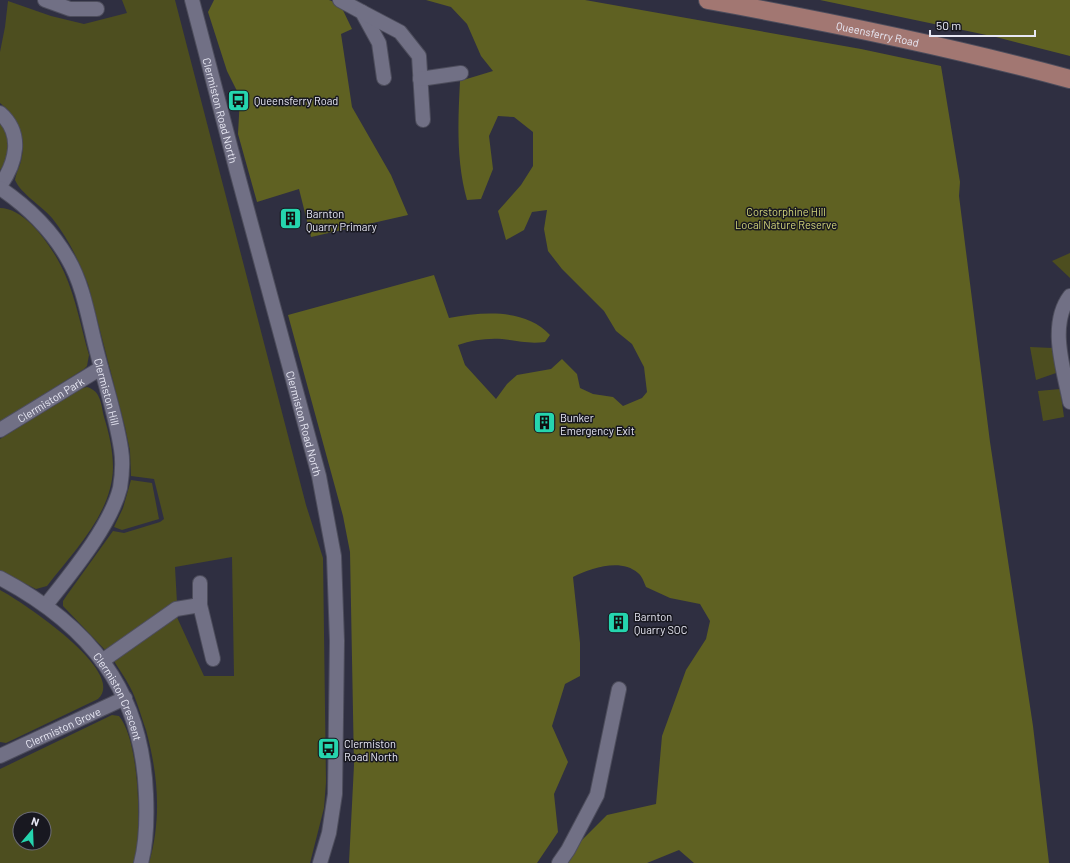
<svg xmlns="http://www.w3.org/2000/svg" width="1070" height="863" font-family="Barlow,sans-serif">
	<style>
		.green { fill: #4d4e1f; fill-rule: evenodd }
		.forest { fill: #5f6122 }
		.lines { fill: none; stroke-linecap: round; stroke-linejoin: round }
		.minor-casing { stroke: #4d4d5c; stroke-width: 16 }
		.major-casing { stroke: #4d4d5c; stroke-width: 20 }
		.minor { stroke: #717085; stroke-width: 14 }
		.major { stroke: #a27772; stroke-width: 18 }
		.labels { text-anchor: middle; dominant-baseline: central; stroke-width: 3; stroke-linejoin: round; paint-order: stroke }
		.street-label { font-size: 11px; fill: #e8e8f4; stroke: #181820 }
		.poi-label { font-size: 11px; fill: #e8e8f4; stroke: #181820; text-anchor: start }
		.park-label { font-size: 11px; fill: #d3d67b; stroke: #181820 }
	</style>
	<rect width="100%" height="100%" fill="#2f2f41"/>
	<g class="green">
		<path d="M 122,0 L 175,0 L 306,505 L 323,558 L 326,782 L 324,808 L 310,863 L 149,863 C 162,818 158,774 146,730 C 141,716 137,700 130,687 C 125,677 118,668 112,658 L 175,613 L 204,676 L 234,676 L 232,557 L 175,567 L 177,603 L 107,652 L 63,606 L 63,601 L 67,595 L 113,531 L 124,533 L 160,522 L 164,519 L 154,479 L 131,476 L 130,451 L 125,427 L 88,284 C 79,261 68,238 52,218 C 42,206 21,194 15,180 C 16,172 21,165 22,156 C 26,135 17,116 0,103 L 0,52 L 5,27 L 8,1 L 51,16 L 84,24 L 127,13 Z"/>
		<path d="M 0,124 C 13,135 10,157 0,170 Z"/>
		<path d="M 0,208 C 27,208 54,250 64,272 C 76,298 81,328 89,355 L 87,366 L 84,369 L 0,422 Z"/>
		<path d="M 1070,253 L 1070,278 L 1052,261 Z"/>
		<path d="M 1030,347 L 1053,348 L 1056,373 L 1036,380 Z"/>
		<path d="M 87,387 C 101,391 101,404 104,417 C 109,433 113,450 113,468 C 112,514 73,552 47,586 L 36,589 L 0,571 L 0,439 L 80,389 Z"/>
		<path d="M 1060,389 L 1064,417 L 1043,421 L 1038,391 Z"/>
		<path d="M 131,480 L 152,483 L 159,519 L 122,530 L 114,527 L 123,508 Z"/>
		<path d="M 0,590 C 21,601 128,672 98,699 L 6,743 L 0,742 Z"/>
		<path d="M 112,715 L 119,716 C 140,741 142,832 134,863 L 0,863 L 0,769 ZM 20,819 L 44,819 L 44,843 L 20,843 Z"/>
	</g>
	<g class="forest">
		<path d="M 214,0 L 329,0 L 340,4 L 352,29 L 341,34 L 352,107 L 391,175 L 408,215 L 311,237 L 299,189 L 257,202 L 238,134 L 240,97 L 227,71 L 208,12 Z"/>
		<path d="M 426,0 L 585,0 L 861,49 L 941,66 L 960,182 L 959,196 L 990,442 L 1033,726 L 1049,863 L 694,863 L 679,850 L 647,863 L 566,863 L 581,841 L 607,815 L 656,804 L 662,736 L 686,670 L 706,639 L 710,621 L 700,604 L 670,598 L 646,587 C 644,582 642,576 638,573 C 621,558 591,568 573,577 L 580,643 L 580,676 L 565,684 L 552,726 L 568,762 L 554,794 L 558,832 L 537,863 L 349,863 L 354,765 L 350,552 L 343,516 L 288,315 L 434,275 L 449,318 C 483,312 525,308 550,335 L 545,342 C 529,344 518,341 502,339 C 487,338 472,340 458,345 L 465,365 L 496,399 L 507,384 L 517,375 L 551,369 L 562,359 L 577,374 L 580,388 L 593,394 L 613,397 L 623,406 L 642,398 L 647,392 L 644,367 L 632,344 L 616,331 L 604,311 L 562,269 L 548,251 L 544,229 L 547,210 L 532,212 L 524,230 L 506,240 L 498,211 L 521,185 L 533,166 L 533,132 L 514,117 L 498,116 L 489,136 L 493,169 L 481,199 L 467,200 C 456,161 458,121 460,81 L 493,71 L 481,56 L 467,24 L 451,7 Z"/>
		<path d="M 820,0 L 1070,0 L 1070,56 L 996,37 Z"/>
	</g>
	<g class="lines">
		<defs>
			<g id="minor">
				<path d="M 45,0 L 70,9 L 97,9"/>
				<path id="s1" d="M 192,0 L 237,172 L 319,476 L 334,556 L 337,641 L 335,794 L 329,833 L 320,863"/>
				<path d="M 340,0 L 362,12 L 379,43 L 384,78"/>
				<path d="M 362,12 L 400,32 L 419,56 L 423,120"/>
				<path d="M 420,79 L 461,73"/>
				<path d="M 0,113 C 24,134 16,163 0,186"/>
				<path id="s2" d="M 0,188 C 28,207 51,229 68,259 C 84,286 89,322 97,352 C 105,384 116,416 121,449 C 123,461 122,476 120,488 C 110,527 71,573 46,605"/>
				<path d="M 1070,296 C 1048,325 1064,370 1070,402"/>
				<path id="s3" d="M 0,430 L 101,368"/>
				<path id="s4" d="M 0,578 C 89,625 142,690 146,794 C 147,817 147,841 141,863"/>
				<path d="M 200,583 L 200,605 L 213,659"/>
				<path d="M 102,661 L 176,609 L 200,605"/>
				<path id="s5" d="M 0,756 L 125,698"/>
				<path d="M 559,863 L 568,850 L 597,795 L 619,689"/>
			</g>
			<g id="major">
				<path id="s6" d="M 708,0 C 830,22 951,47 1070,79"/>
			</g>
		</defs>
		<use href="#minor" class="minor-casing"/>
		<use href="#major" class="major-casing"/>
		<use href="#minor" class="minor"/>
		<use href="#major" class="major"/>
	</g>
	<defs>
		<symbol id="bus-square" viewBox="-11 -11 22 22"><rect x="-9" y="-9" width="18" height="18" rx="4" fill="#25d5ae" stroke="#181820"/><path d="M-5-6H5V4H4V6H2V4H-2V6H-4V4H-5ZM-3.5-4V0h7V-4ZM-3.5 1.2v1.5H-2V1.2ZM2 1.2v1.5H3.5V1.2Z" fill="#111"/></symbol>
		<symbol id="building-square" viewBox="-11 -11 22 22"><rect x="-9" y="-9" width="18" height="18" rx="4" fill="#25d5ae" stroke="#181820"/><path d="M-4-6H4V6H1V3H-1V6H-4ZM-2.5-4.3h1.7v1.8h-1.7ZM.8-4.3h1.7v1.8H.8ZM-2.5-1h1.7V.8h-1.7ZM.8-1h1.7V.8H.8Z" fill="#111"/></symbol>
	</defs>
	<g fill-rule="evenodd">
		<use href="#bus-square" x="226" y="88" width="25" height="25"/>
		<use href="#building-square" x="278" y="206" width="25" height="25"/>
		<use href="#building-square" x="532" y="410" width="25" height="25"/>
		<use href="#building-square" x="606" y="610" width="25" height="25"/>
		<use href="#bus-square" x="316" y="736" width="25" height="25"/>
	</g>
	<g class="labels">
		<g class="street-label">
			<text stroke="none"><textPath href="#s6" startOffset="173">Queensferry Road</textPath></text>
			<text stroke="none"><textPath href="#s1" startOffset="114">Clermiston Road North</textPath></text>
			<text stroke="none"><textPath href="#s2" startOffset="238">Clermiston Hill</textPath></text>
			<text stroke="none"><textPath href="#s3" startOffset="59">Clermiston Park</textPath></text>
			<text stroke="none"><textPath href="#s1" startOffset="438">Clermiston Road North</textPath></text>
			<text stroke="none"><textPath href="#s4" startOffset="172">Clermiston Crescent</textPath></text>
			<text stroke="none"><textPath href="#s5" startOffset="69">Clermiston Grove</textPath></text>
		</g>
		<g class="poi-label">
			<text x="254" y="100">Queensferry Road</text>
			<text x="306" y="213">Barnton<tspan x="306" dy="13">Quarry Primary</tspan></text>
			<text x="560" y="417">Bunker<tspan x="560" dy="13">Emergency Exit</tspan></text>
			<text x="634" y="616">Barnton<tspan x="634" dy="13">Quarry SOC</tspan></text>
			<text x="344" y="743">Clermiston<tspan x="344" dy="13">Road North</tspan></text>
		</g>
		<g class="park-label">
			<text x="786" y="211">Corstorphine Hill<tspan x="786" dy="13">Local Nature Reserve</tspan></text>
		</g>
	</g>
	<g transform="translate(32 831) rotate(19)"><circle r="19" fill="#181820" stroke="#6b6b75"/>
	<path d="M0-3L7 15L0 10L-7 15Z" fill="#25d5ae"/>
	<text y="-6" font-size="11" font-weight="bold" text-anchor="middle" fill="#e8e8f4">N</text>
	</g>
	<path d="M930 30v6h105v-6" fill="none" stroke="#e8e8f4" stroke-width="2"/>
	<text x="936" y="30" font-size="12" fill="#e8e8f4" stroke="#181820" stroke-width="3" paint-order="stroke">50 m</text>
</svg>
